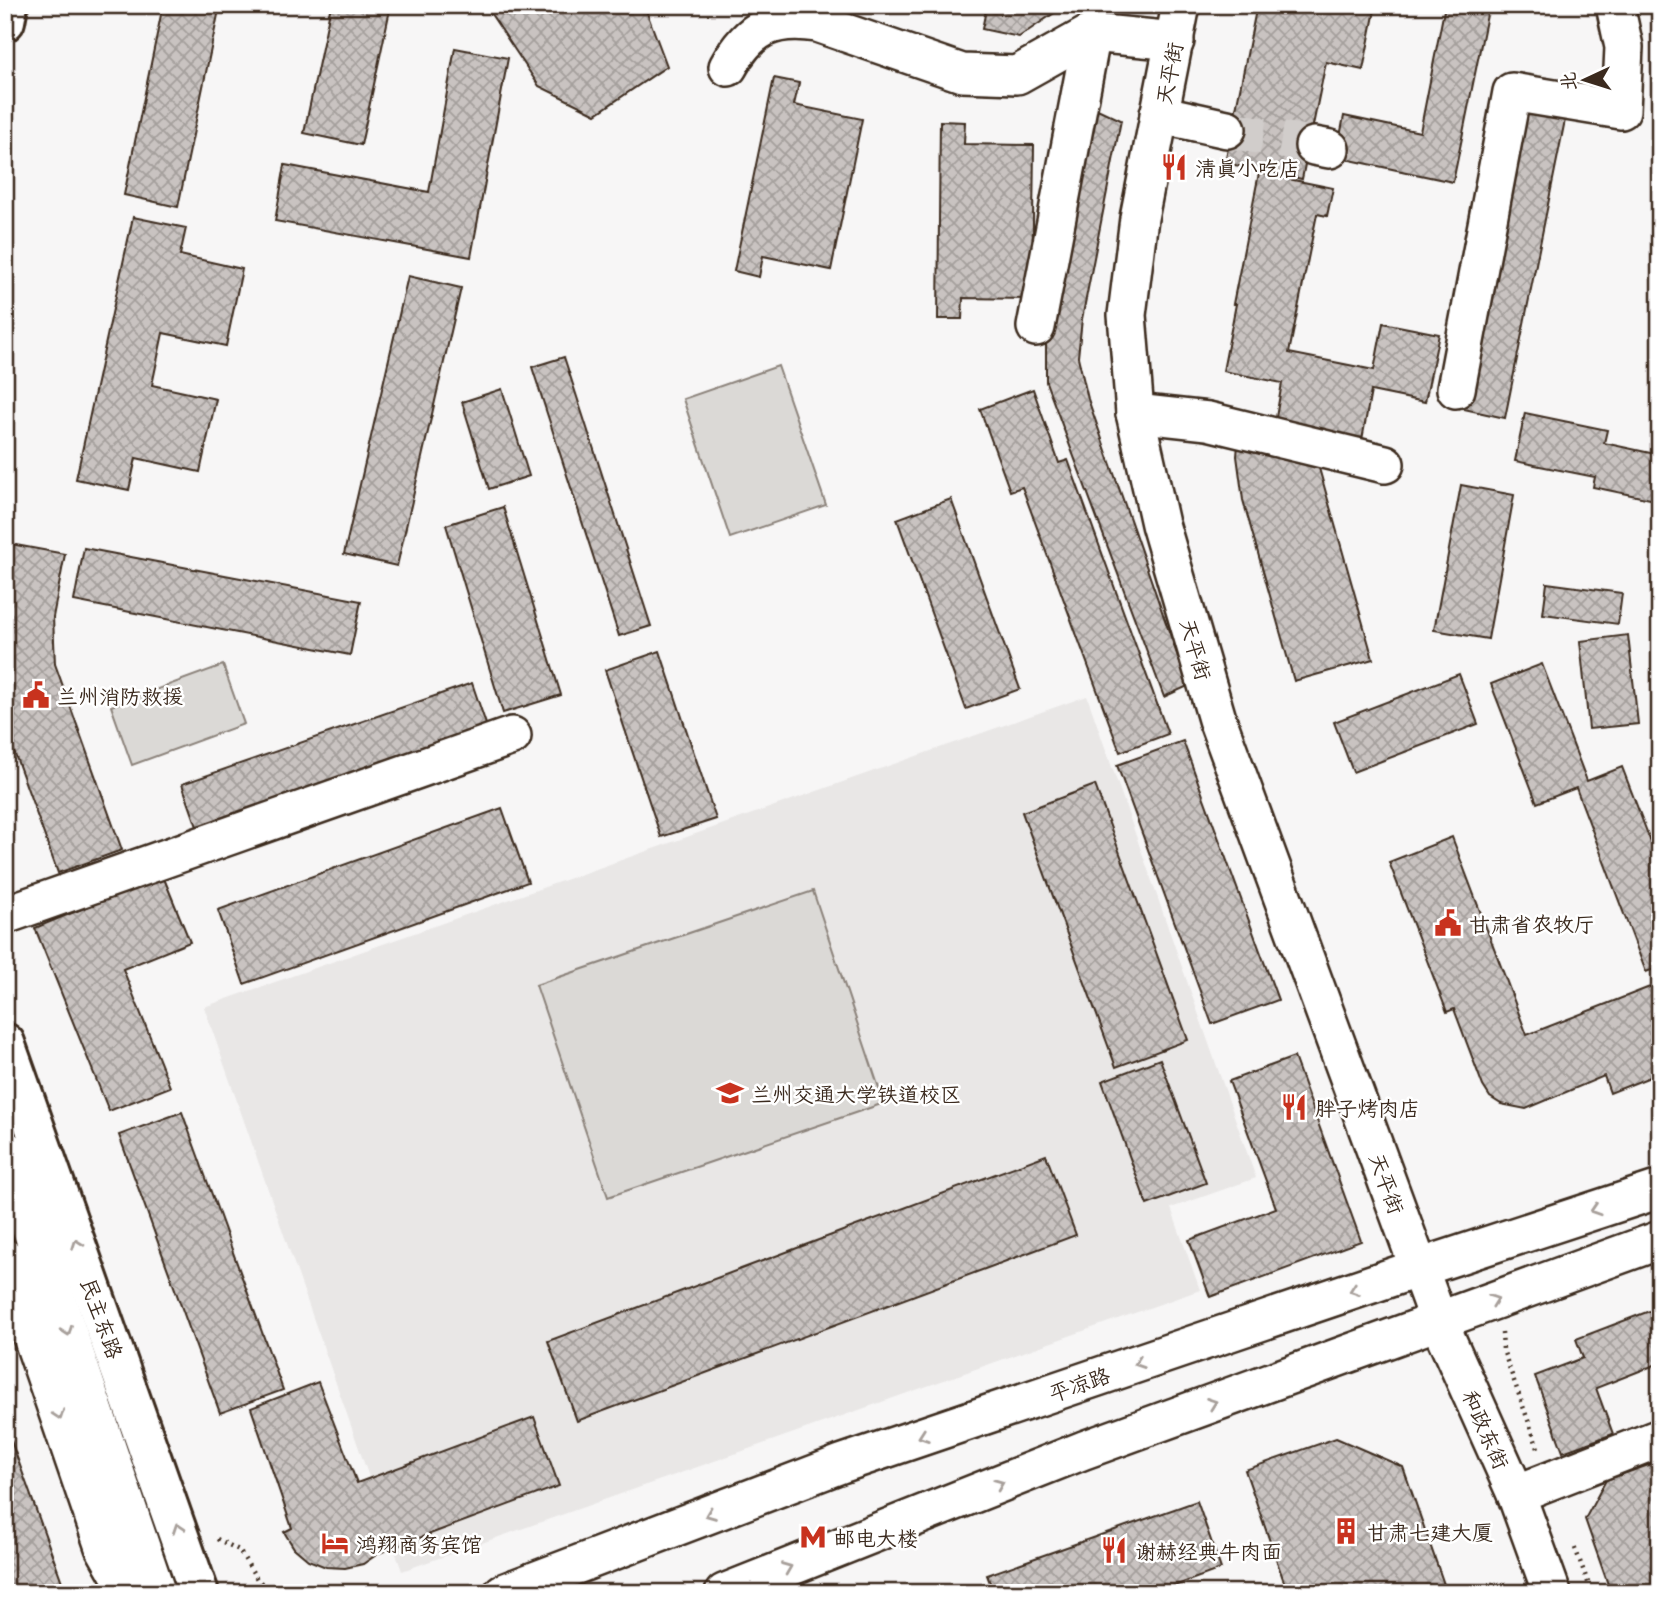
<svg xmlns="http://www.w3.org/2000/svg" width="1665" height="1598" font-family="'Playpen Sans','LXGW WenKai TC',sans-serif">
	<style>
		.built { fill: #e9e7e6 }
		.pitch { fill: #dbd9d6; stroke: #8b827a; stroke-width: 2 }
		.building { fill: url(#building-cross-hatch); stroke: #3b2a1e; stroke-width: 2 }
		.lines { fill: none; stroke-linecap: round; stroke-linejoin: round }
		.minor-tunnel { stroke: #d1cdcb; stroke-width: 37; stroke-dasharray: 37 18; stroke-linecap: butt }
		.minor-casing { stroke: #3b2a1e; stroke-width: 42 }
		.major-casing { stroke: #3b2a1e; stroke-width: 44 }
		.path { stroke: #3b2a1e; stroke-width: 4.5; stroke-dasharray: 2 5; stroke-linecap: butt }
		.minor { stroke: #fff; stroke-width: 37 }
		.major { stroke: #fff; stroke-width: 38 }
		.oneway { stroke: #a79f9a }
		.labels { text-anchor: middle; dominant-baseline: central; stroke-width: 5; stroke-linejoin: round; paint-order: stroke }
		.street-label { font-size: 21px; fill: #3b2a1e; stroke: #fff }
		.poi-label { font-size: 21px; fill: #3b2a1e; stroke: #fff; text-anchor: start }
	</style>
	<defs>
		<pattern id="building-cross-hatch" width="8" height="8" patternUnits="userSpaceOnUse" patternTransform="scale(1.75)"><rect width="8" height="8" fill="#c9c3c1"/><path d="M0 0l8 8M0 8l8-8" fill="none" stroke="#a49f9c"/></pattern>
	</defs>
	<rect width="100%" height="100%" fill="#f7f6f6"/>
	<filter id="ink" filterUnits="userSpaceOnUse"><feTurbulence type="fractalNoise" baseFrequency=".0143" numOctaves="2"/><feDisplacementMap in="SourceGraphic" scale="14" xChannelSelector="R" yChannelSelector="G"/><feConvolveMatrix kernelMatrix="1 2 1 2 8 2 1 2 1" color-interpolation-filters="sRGB"/></filter>
	<g filter="url(#ink)">
		<path class="built" d="M 1087,696 L 1256,1178 L 1171,1208 L 1200,1290 L 402,1571 L 204,1007 Z"/>
		<g class="pitch">
			<path d="M 778,366 L 826,505 L 730,538 L 683,399 Z"/>
			<path d="M 223,665 L 244,724 L 132,765 L 111,706 Z"/>
			<path d="M 813,891 L 884,1103 L 608,1197 L 536,985 Z"/>
		</g>
		<g class="building">
			<path d="M 163,5 L 220,5 L 178,207 L 124,195 Z"/>
			<path d="M 331,5 L 391,5 L 361,145 L 304,133 Z"/>
			<path d="M 485,5 L 644,5 L 667,66 L 596,114 L 539,86 Z"/>
			<path d="M 987,5 L 1066,5 L 1019,37 L 982,29 Z"/>
			<path d="M 1257,5 L 1376,5 L 1363,70 L 1326,62 L 1302,179 L 1225,163 Z"/>
			<path d="M 1445,5 L 1489,5 L 1453,182 L 1336,157 L 1344,116 L 1420,132 Z"/>
			<path d="M 455,48 L 508,58 L 471,257 L 275,221 L 285,165 L 429,192 Z"/>
			<path d="M 774,78 L 799,83 L 794,105 L 862,119 L 831,270 L 763,256 L 759,277 L 734,271 Z"/>
			<path d="M 1091,106 L 1121,120 L 1082,319 L 1078,357 L 1088,399 L 1188,686 L 1164,697 L 1046,382 L 1046,338 Z"/>
			<path d="M 1525,106 L 1566,115 L 1505,418 L 1464,409 Z"/>
			<path d="M 940,121 L 965,122 L 964,144 L 1034,145 L 1032,299 L 963,298 L 962,319 L 938,319 Z"/>
			<path d="M 1259,173 L 1333,188 L 1327,216 L 1317,214 L 1289,353 L 1374,370 L 1383,323 L 1439,334 L 1425,402 L 1371,391 L 1362,440 L 1275,423 L 1282,383 L 1223,371 L 1236,304 L 1233,304 Z"/>
			<path d="M 133,217 L 186,228 L 180,255 L 242,269 L 226,346 L 163,333 L 152,385 L 216,399 L 200,472 L 136,458 L 129,490 L 76,479 Z"/>
			<path d="M 408,276 L 461,288 L 397,566 L 344,554 Z"/>
			<path d="M 564,357 L 651,626 L 619,636 L 532,367 Z"/>
			<path d="M 502,389 L 529,476 L 489,489 L 462,402 Z"/>
			<path d="M 1033,389 L 1059,463 L 1068,460 L 1168,734 L 1120,752 L 1022,487 L 1010,491 L 980,409 Z"/>
			<path d="M 1525,413 L 1607,430 L 1604,443 L 1660,455 L 1660,501 L 1593,487 L 1595,477 L 1515,461 Z"/>
			<path d="M 1239,434 L 1315,454 L 1373,659 L 1294,681 L 1243,500 L 1237,456 Z"/>
			<path d="M 1461,485 L 1514,495 L 1488,639 L 1434,630 Z"/>
			<path d="M 951,499 L 1020,689 L 966,709 L 897,519 Z"/>
			<path d="M 503,507 L 561,695 L 503,713 L 446,525 Z"/>
			<path d="M 5,543 L 65,554 L 53,617 L 55,664 L 122,850 L 58,873 L 5,727 Z"/>
			<path d="M 84,548 L 361,601 L 350,655 L 74,601 Z"/>
			<path d="M 1547,583 L 1622,593 L 1618,624 L 1543,614 Z"/>
			<path d="M 1628,635 L 1638,724 L 1589,729 L 1580,641 Z"/>
			<path d="M 660,651 L 716,819 L 661,837 L 605,670 Z"/>
			<path d="M 1542,664 L 1587,781 L 1622,767 L 1660,866 L 1660,967 L 1646,972 L 1576,788 L 1537,803 L 1491,684 Z"/>
			<path d="M 1459,674 L 1478,724 L 1353,772 L 1334,722 Z"/>
			<path d="M 472,683 L 490,736 L 201,838 L 182,784 Z"/>
			<path d="M 1183,741 L 1278,1000 L 1212,1024 L 1117,765 Z"/>
			<path d="M 1095,785 L 1188,1040 L 1116,1067 L 1022,812 Z"/>
			<path d="M 502,808 L 528,882 L 244,984 L 218,910 Z"/>
			<path d="M 1452,837 L 1527,1035 L 1660,983 L 1660,1073 L 1610,1093 L 1604,1076 L 1526,1109 L 1501,1104 L 1490,1097 L 1483,1086 L 1454,1009 L 1447,1012 L 1389,862 Z"/>
			<path d="M 163,876 L 190,942 L 123,969 L 170,1087 L 109,1111 L 35,928 Z"/>
			<path d="M 1294,1057 L 1361,1241 L 1210,1297 L 1189,1240 L 1276,1208 L 1229,1081 Z"/>
			<path d="M 1160,1059 L 1206,1183 L 1147,1205 L 1102,1081 Z"/>
			<path d="M 182,1112 L 283,1390 L 220,1413 L 119,1135 Z"/>
			<path d="M 1046,1155 L 1076,1235 L 577,1421 L 548,1341 Z"/>
			<path d="M 1660,1307 L 1660,1363 L 1596,1388 L 1613,1434 L 1563,1452 L 1535,1376 L 1583,1358 L 1576,1339 Z"/>
			<path d="M 318,1382 L 357,1483 L 534,1417 L 559,1486 L 379,1553 L 363,1564 L 345,1568 L 326,1567 L 308,1560 L 294,1548 L 284,1532 L 292,1528 L 251,1408 Z"/>
			<path d="M 5,1424 L 66,1593 L 5,1593 Z"/>
			<path d="M 1336,1438 L 1403,1467 L 1447,1593 L 1288,1593 L 1245,1470 Z"/>
			<path d="M 1660,1461 L 1660,1593 L 1611,1593 L 1585,1519 L 1606,1480 Z"/>
			<path d="M 1197,1501 L 1221,1569 L 1155,1593 L 994,1593 L 987,1575 Z"/>
		</g>
		<g class="lines">
			<path class="minor-tunnel" d="M 1227,129 L 1314,146"/>
			<defs>
				<g id="minor">
					<path d="M 1181,5 L 1139,218 L 1127,315 L 1135,413 L 1160,524 L 1217,719 L 1438,1320 L 1516,1494 L 1552,1593"/>
					<path d="M 728,67 C 749,28 773,16 817,23 L 962,73 L 1017,75 L 1092,33"/>
					<path d="M 1159,114 L 1227,129"/>
					<path d="M 1314,146 L 1330,149"/>
					<path d="M 1036,327 L 1092,33 L 1175,41"/>
					<path d="M 1456,389 L 1512,92 L 1621,110 L 1624,47 L 1615,5"/>
					<path d="M 1135,413 L 1208,421 L 1385,464"/>
					<path d="M 5,915 L 512,736"/>
					<path d="M 5,1258 L 104,1547 L 130,1593"/>
					<path d="M 1516,1494 L 1660,1438"/>
					<path d="M 503,1593 L 841,1464 L 1419,1268 L 1660,1189"/>
					<path d="M 724,1593 L 1084,1450 L 1660,1240"/>
				</g>
				<g id="major">
					<path d="M 5,21 L 8,5"/>
					<path d="M 5,1043 L 199,1593"/>
					<path d="M 5,1150 L 156,1593"/>
				</g>
			</defs>
			<use href="#minor" class="minor-casing"/>
			<use href="#major" class="major-casing"/>
			<g class="path">
				<path d="M 1502,1333 L 1503,1350 L 1539,1451"/>
				<path d="M 217,1539 L 239,1550 L 257,1579 L 272,1593"/>
				<path d="M 1575,1548 L 1592,1593"/>
			</g>
			<use href="#minor" class="minor"/>
			<use href="#major" class="major"/>
		</g>
		<defs><path id="oneway-chevron" d="M-2-3.5L2.5 0L-2 3.5" fill="none" stroke-width="1.6" stroke-linecap="round" stroke-linejoin="round" transform="scale(1.75)"/></defs>
		<g class="oneway">
			<use href="#oneway-chevron" transform="translate(1595 1210) rotate(162)"/>
			<use href="#oneway-chevron" transform="translate(77 1244) rotate(-110)"/>
			<use href="#oneway-chevron" transform="translate(1354 1290) rotate(161)"/>
			<use href="#oneway-chevron" transform="translate(1494 1300) rotate(-20)"/>
			<use href="#oneway-chevron" transform="translate(67 1331) rotate(71)"/>
			<use href="#oneway-chevron" transform="translate(1139 1363) rotate(161)"/>
			<use href="#oneway-chevron" transform="translate(1212 1403) rotate(-20)"/>
			<use href="#oneway-chevron" transform="translate(59 1415) rotate(71)"/>
			<use href="#oneway-chevron" transform="translate(923 1436) rotate(161)"/>
			<use href="#oneway-chevron" transform="translate(999 1484) rotate(-22)"/>
			<use href="#oneway-chevron" transform="translate(710 1514) rotate(159)"/>
			<use href="#oneway-chevron" transform="translate(178 1528) rotate(-109)"/>
			<use href="#oneway-chevron" transform="translate(787 1568) rotate(-22)"/>
		</g>
	</g>
	<defs>
		<symbol id="restaurant-bare" viewBox="-9 -9 18 18"><path d="M-5-6h1v4h1v-4h1v4h1v-4h1v5L-1.5 .5V6h-2V.5L-5-1ZM5-6V6H3V1.5H1.5Q1.5-4 5-6Z" fill="#c8321e" stroke="#fff" stroke-width="2.5" paint-order="stroke"/></symbol>
		<symbol id="civic-bare" viewBox="-9 -9 18 18"><path d="M-.6-6.5H3V-4.5H.6V-3L4-1V1h2V6H-6V1h2V-1L-.6-3ZM-1.2 2.5V6h2.4V2.5Z" fill="#c8321e" stroke="#fff" stroke-width="2.5" paint-order="stroke"/></symbol>
		<symbol id="university-bare" viewBox="-9 -9 18 18"><path d="M0-5L7-2L0 1L-7-2ZM-4 1L0 2.5L4 1V4Q0 6-4 4Z" fill="#c8321e" stroke="#fff" stroke-width="2.5" paint-order="stroke"/></symbol>
		<symbol id="building-bare" viewBox="-9 -9 18 18"><path d="M-4-6H4V6H1V3H-1V6H-4ZM-2.5-4.3h1.7v1.8h-1.7ZM.8-4.3h1.7v1.8H.8ZM-2.5-1h1.7V.8h-1.7ZM.8-1h1.7V.8H.8Z" fill="#c8321e" stroke="#fff" stroke-width="2.5" paint-order="stroke"/></symbol>
		<symbol id="metro-bare" viewBox="-9 -9 18 18"><path d="M-5.5 5V-5H-3L0 0L3-5H5.5V5H3V-.5L0 4L-3-.5V5Z" fill="#c8321e" stroke="#fff" stroke-width="2.5" paint-order="stroke"/></symbol>
		<symbol id="hotel-bare" viewBox="-9 -9 18 18"><path d="M-6-4.5h1.5V1H6V5H4.5V3h-9V5H-6ZM-4 0a1.8 1.8 0 1 1 3.6 0ZM.5 0V-2.5h3Q6-2.5 6 0Z" fill="#c8321e" stroke="#fff" stroke-width="2.5" paint-order="stroke"/></symbol>
	</defs>
	<g fill-rule="evenodd">
		<use href="#restaurant-bare" x="1155" y="148" width="38" height="38"/>
		<use href="#civic-bare" x="17" y="676" width="38" height="38"/>
		<use href="#civic-bare" x="1429" y="904" width="38" height="38"/>
		<use href="#university-bare" x="711" y="1074" width="38" height="38"/>
		<use href="#restaurant-bare" x="1275" y="1088" width="38" height="38"/>
		<use href="#building-bare" x="1327" y="1512" width="38" height="38"/>
		<use href="#metro-bare" x="794" y="1518" width="38" height="38"/>
		<use href="#hotel-bare" x="316" y="1524" width="38" height="38"/>
		<use href="#restaurant-bare" x="1095" y="1531" width="38" height="38"/>
	</g>
	<g class="labels">
		<g class="street-label">
			<text transform="translate(1168 73) rotate(-79)">天平街</text>
			<text transform="translate(1197 649) rotate(74)">天平街</text>
			<text transform="translate(1388 1183) rotate(70)">天平街</text>
			<text transform="translate(103 1318) rotate(70)">民主东路</text>
			<text transform="translate(1079 1383) rotate(-19)">平凉路</text>
			<text transform="translate(1487 1429) rotate(66)">和政东街</text>
		</g>
		<g class="poi-label">
			<text x="1195" y="167">清真小吃店</text>
			<text x="57" y="695">兰州消防救援</text>
			<text x="1469" y="923">甘肃省农牧厅</text>
			<text x="751" y="1093">兰州交通大学铁道校区</text>
			<text x="1315" y="1107">胖子烤肉店</text>
			<text x="1367" y="1531">甘肃七建大厦</text>
			<text x="834" y="1537">邮电大楼</text>
			<text x="356" y="1543">鸿翔商务宾馆</text>
			<text x="1135" y="1550">谢赫经典牛肉面</text>
		</g>
	</g>
	<rect width="1665" height="1598" fill="none" stroke="#fff" stroke-width="28"/>
	<rect x="14" y="14" width="1637" height="1570" fill="none" stroke="#3b2a1e" stroke-width="2.5" filter="url(#ink)"/>
	<g transform="translate(1585 80) rotate(266)" stroke="#ffffff" stroke-width="5" paint-order="stroke">
	<path d="M0-5L12 26L0 18L-12 26Z" fill="#3b2a1e"/>
	<text y="-10" font-size="19" font-weight="bold" text-anchor="middle" fill="#3b2a1e">北</text>
	</g>
</svg>
